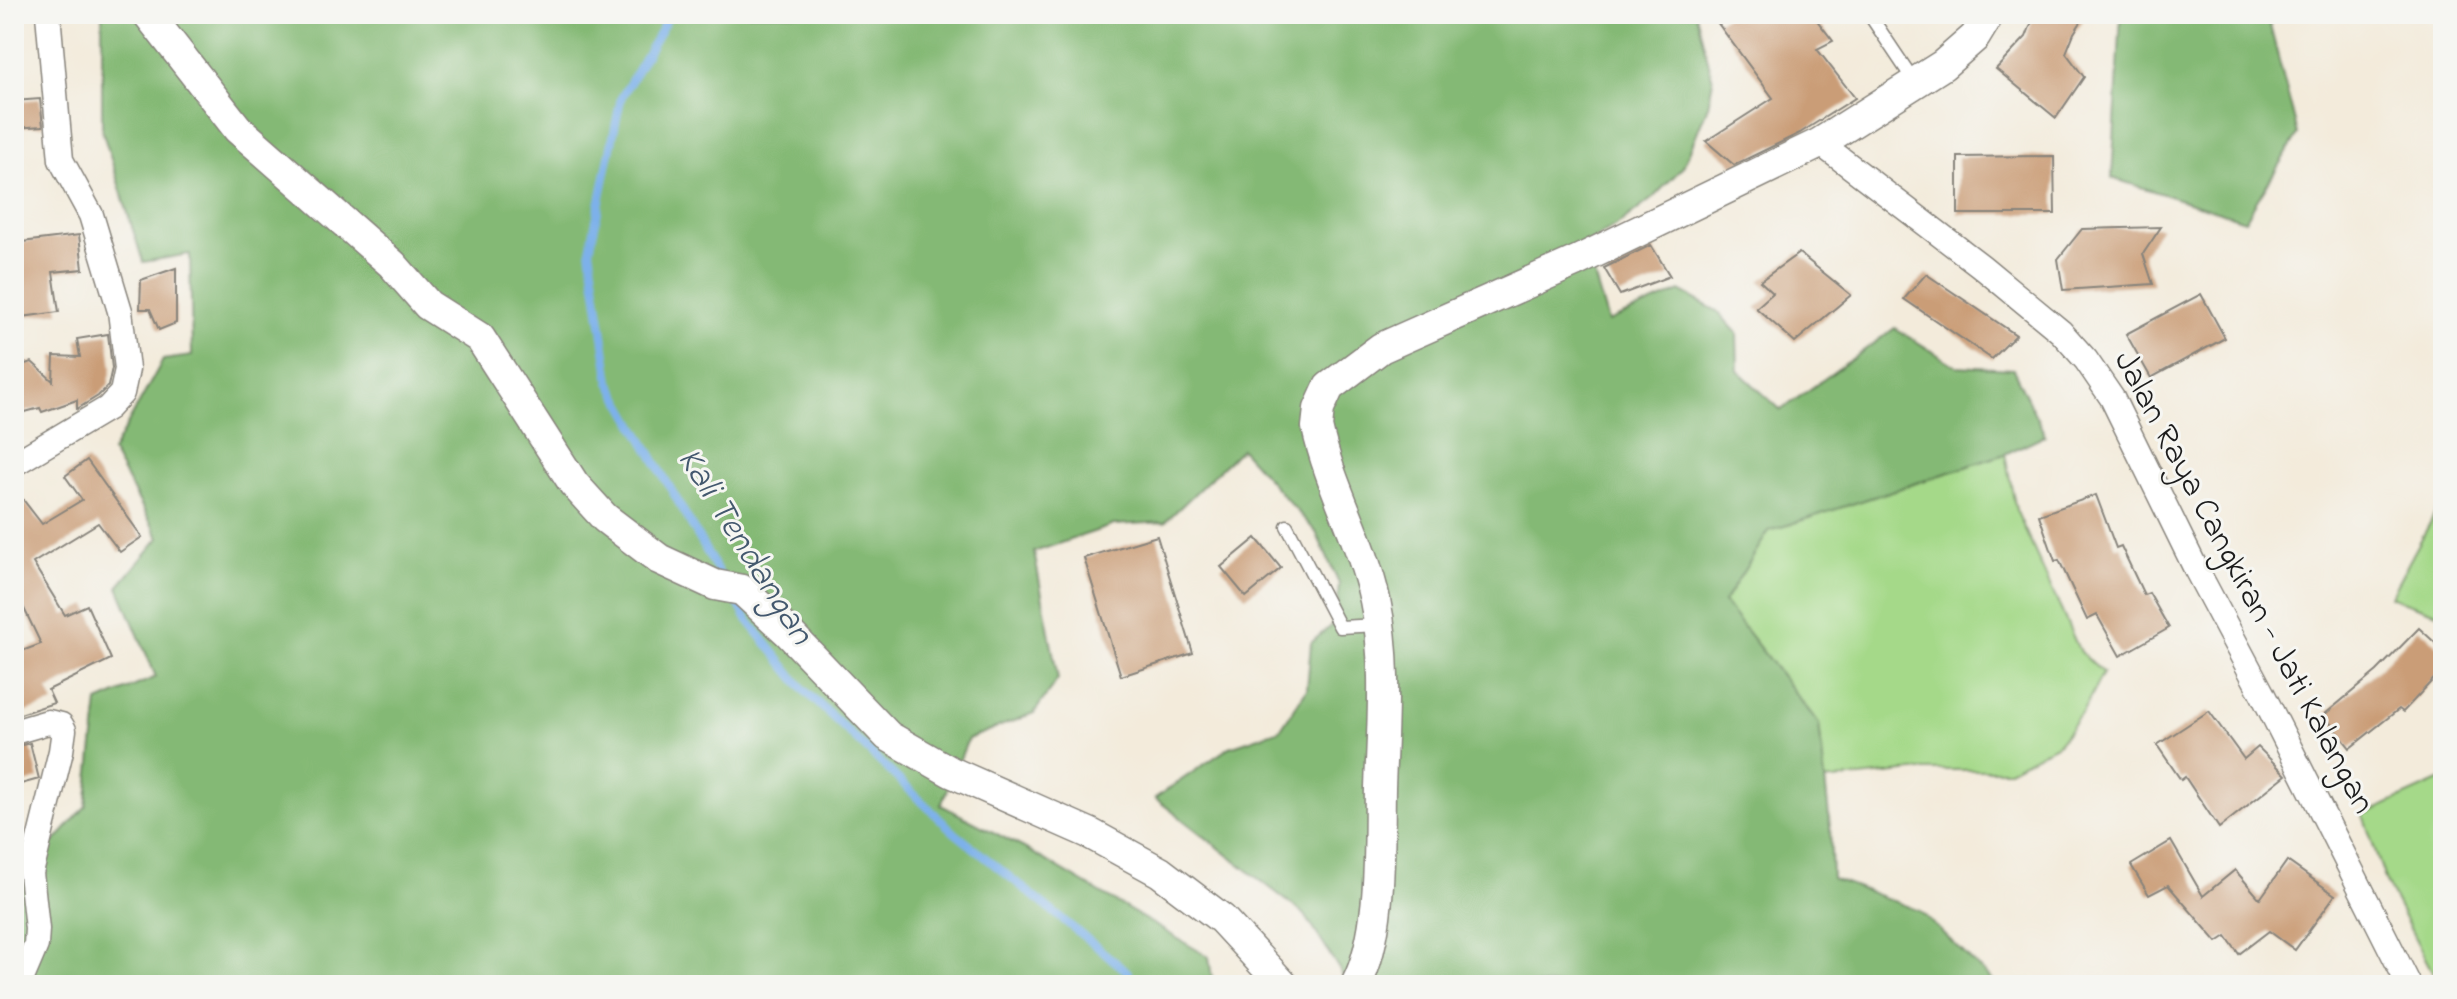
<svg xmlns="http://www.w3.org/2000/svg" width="2457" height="999" font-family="'Indie Flower',sans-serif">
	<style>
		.green { fill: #a5d989; stroke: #607a52; stroke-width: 2 }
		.forest { fill: #84b975; stroke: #506a48; stroke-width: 2 }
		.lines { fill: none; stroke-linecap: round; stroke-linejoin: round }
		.stream { stroke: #7db1ea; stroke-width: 8 }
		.building { fill: #ca9d77 }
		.service-casing { stroke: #88847c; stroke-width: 15 }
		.minor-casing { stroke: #88847c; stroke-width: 27 }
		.tertiary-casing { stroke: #88847c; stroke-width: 33 }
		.service { stroke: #fff; stroke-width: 12 }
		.minor { stroke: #fff; stroke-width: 24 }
		.tertiary { stroke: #fff; stroke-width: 30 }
		.labels { text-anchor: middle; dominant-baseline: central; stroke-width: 6; stroke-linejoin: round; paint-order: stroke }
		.street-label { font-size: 34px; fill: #1c1c1c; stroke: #f6f6f2 }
		.water-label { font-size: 36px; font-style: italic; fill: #43586e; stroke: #f6f6f2 }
	</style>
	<rect width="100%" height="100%" fill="#f6f6f2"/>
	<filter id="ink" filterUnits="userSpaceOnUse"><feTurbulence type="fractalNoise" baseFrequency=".0125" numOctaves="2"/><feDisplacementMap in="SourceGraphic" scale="16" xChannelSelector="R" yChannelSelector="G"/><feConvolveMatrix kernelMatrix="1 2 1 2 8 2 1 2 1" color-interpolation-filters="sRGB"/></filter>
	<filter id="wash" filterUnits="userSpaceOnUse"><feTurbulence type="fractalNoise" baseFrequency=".006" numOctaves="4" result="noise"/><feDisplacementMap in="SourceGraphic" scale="32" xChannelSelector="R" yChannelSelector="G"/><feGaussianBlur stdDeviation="1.8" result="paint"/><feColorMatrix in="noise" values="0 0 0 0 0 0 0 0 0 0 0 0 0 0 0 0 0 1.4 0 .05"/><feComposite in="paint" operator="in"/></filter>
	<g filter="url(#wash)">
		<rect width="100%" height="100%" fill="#f3ebdb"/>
		<g class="green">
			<path d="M 2005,454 L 2016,510 L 2080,652 L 2103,673 L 2083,711 L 2058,744 L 2009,770 L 1922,770 L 1825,781 L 1819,724 L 1724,602 L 1768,531 Z"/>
			<path d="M 2443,499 L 2443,615 L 2390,597 Z"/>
			<path d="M 2443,779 L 2443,985 L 2439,985 L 2386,882 L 2363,815 Z"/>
		</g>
		<g class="forest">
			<path d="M 102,14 L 1696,14 L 1713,80 L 1708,106 L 1683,167 L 1653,198 L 1622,222 L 1585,245 L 1608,322 L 1680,291 L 1717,311 L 1737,333 L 1738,371 L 1781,410 L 1895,328 L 1956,366 L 2013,369 L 2045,435 L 2005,454 L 1769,531 L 1724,602 L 1819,724 L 1830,826 L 1832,878 L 1920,911 L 1997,985 L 1349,985 L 1305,915 L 1155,798 L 1230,747 L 1280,730 L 1307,689 L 1311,643 L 1336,621 L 1339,584 L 1316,532 L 1241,449 L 1165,522 L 1114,525 L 1034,552 L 1058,679 L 1034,713 L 968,739 L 941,805 L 1024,848 L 1209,957 L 1213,985 L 14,985 L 14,862 L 53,843 L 86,806 L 98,702 L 156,677 L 118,587 L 159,538 L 112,452 L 163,360 L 192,356 L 190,254 L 143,262 L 102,130 Z"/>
			<path d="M 2121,14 L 2267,14 L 2298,134 L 2245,220 L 2112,178 Z"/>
		</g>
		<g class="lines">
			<g class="stream">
				<path d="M 670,14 L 621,98 L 590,250 L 610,382 L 721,577"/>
				<path d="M 737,602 L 746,618 L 805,691 L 955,833 L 1128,972 L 1133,985"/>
			</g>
		</g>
		<g id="blocks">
			<g class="building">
				<path d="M 1730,14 L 1812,14 L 1833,41 L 1817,49 L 1855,98 L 1800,133 L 1734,165 L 1706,141 L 1773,98 L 1717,22 Z"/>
				<path d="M 2035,14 L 2086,14 L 2074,33 L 2066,53 L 2084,77 L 2056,118 L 1996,69 L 2026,37 Z"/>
				<path d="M 40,99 L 43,126 L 14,128 L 14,101 Z"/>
				<path d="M 2054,156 L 2055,214 L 1958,214 L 1958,157 Z"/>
				<path d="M 2161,227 L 2143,254 L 2153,284 L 2063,290 L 2058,259 L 2082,229 Z"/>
				<path d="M 79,235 L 83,269 L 53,272 L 59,312 L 14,318 L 14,243 Z"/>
				<path d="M 1651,245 L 1670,276 L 1620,295 L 1604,268 Z"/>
				<path d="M 1799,253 L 1851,295 L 1795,342 L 1756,308 L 1773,293 L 1760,281 Z"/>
				<path d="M 176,268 L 176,323 L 159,330 L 150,309 L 140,309 L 141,280 Z"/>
				<path d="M 1926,274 L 2016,335 L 1992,359 L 1904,299 Z"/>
				<path d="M 2201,294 L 2225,338 L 2151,378 L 2126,334 Z"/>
				<path d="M 108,334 L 112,368 L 108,386 L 98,396 L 77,409 L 77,400 L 42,412 L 40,408 L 14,415 L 14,367 L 32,362 L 53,381 L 54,356 L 80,357 L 77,339 Z"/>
				<path d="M 87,460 L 142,537 L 120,552 L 98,523 L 33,563 L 65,615 L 87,605 L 111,659 L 48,690 L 54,703 L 14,716 L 14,712 L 17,712 L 14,705 L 14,654 L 41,644 L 21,602 L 14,607 L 14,488 L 42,524 L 82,500 L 65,476 Z"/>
				<path d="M 2096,495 L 2116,548 L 2121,546 L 2144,595 L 2149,593 L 2169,628 L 2120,656 L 2097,615 L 2087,620 L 2059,560 L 2055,561 L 2039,515 Z"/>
				<path d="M 1157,536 L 1193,653 L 1121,676 L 1084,558 Z"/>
				<path d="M 1256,538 L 1281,568 L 1246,597 L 1221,567 Z"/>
				<path d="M 2419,628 L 2443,650 L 2443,669 L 2403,712 L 2399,709 L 2350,748 L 2324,715 L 2377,671 Z"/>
				<path d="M 2209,711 L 2244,759 L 2258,747 L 2286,775 L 2219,828 L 2185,777 L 2181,780 L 2157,745 Z"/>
				<path d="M 30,743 L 39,779 L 14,786 L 14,747 Z"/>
				<path d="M 2171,841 L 2203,896 L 2235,870 L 2260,899 L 2287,861 L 2335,895 L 2295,950 L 2269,931 L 2239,954 L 2226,936 L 2217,942 L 2168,885 L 2149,895 L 2131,865 Z"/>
			</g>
		</g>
	</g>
	<g filter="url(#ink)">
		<use href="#blocks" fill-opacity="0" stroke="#88847c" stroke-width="2"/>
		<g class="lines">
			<defs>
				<g id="service">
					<path d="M 1869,14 L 1914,81"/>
					<path d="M 1287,526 L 1340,627 L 1378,625"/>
				</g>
				<g id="minor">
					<path d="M 1820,143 L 1981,266 L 2061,332 L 2086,360 L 2112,398 L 2196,569 L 2263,695 L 2409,985"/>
					<path d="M 14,464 L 108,408 L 122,393 L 127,369 L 120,311 L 91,215 L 61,160 L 48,14"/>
					<path d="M 14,732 L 48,722 L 61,725 L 64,730 L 61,751 L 31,873 L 37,929 L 36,945 L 19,985"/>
				</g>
				<g id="tertiary">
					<path d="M 148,14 L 238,129 L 392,264 L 428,305 L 480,338 L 574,484 L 605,518 L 659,559 L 715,585 L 742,590 L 789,633 L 888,736 L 951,772 L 1089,833 L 1160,872 L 1222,919 L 1283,985"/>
					<path d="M 1356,985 C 1383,933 1379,846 1380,788 C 1382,725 1388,661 1375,600 C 1362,540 1330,487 1317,427 L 1319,409 L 1329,387 L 1381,348 L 1577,261 L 1820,143 L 1943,65 L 1975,37 L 1989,14"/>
				</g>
			</defs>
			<use href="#service" class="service-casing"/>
			<use href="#minor" class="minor-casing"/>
			<use href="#tertiary" class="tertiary-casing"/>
			<use href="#service" class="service"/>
			<use href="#minor" class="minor"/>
			<use href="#tertiary" class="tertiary"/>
		</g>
	</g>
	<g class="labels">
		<g class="street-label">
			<text transform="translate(2243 583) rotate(62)">Jalan Raya Cangkiran - Jati Kalangan</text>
		</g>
		<g class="water-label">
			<text transform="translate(744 547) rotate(58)">Kali Tendangan</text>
		</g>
	</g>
	<rect width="2457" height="999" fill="none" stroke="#f6f6f2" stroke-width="48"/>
</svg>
